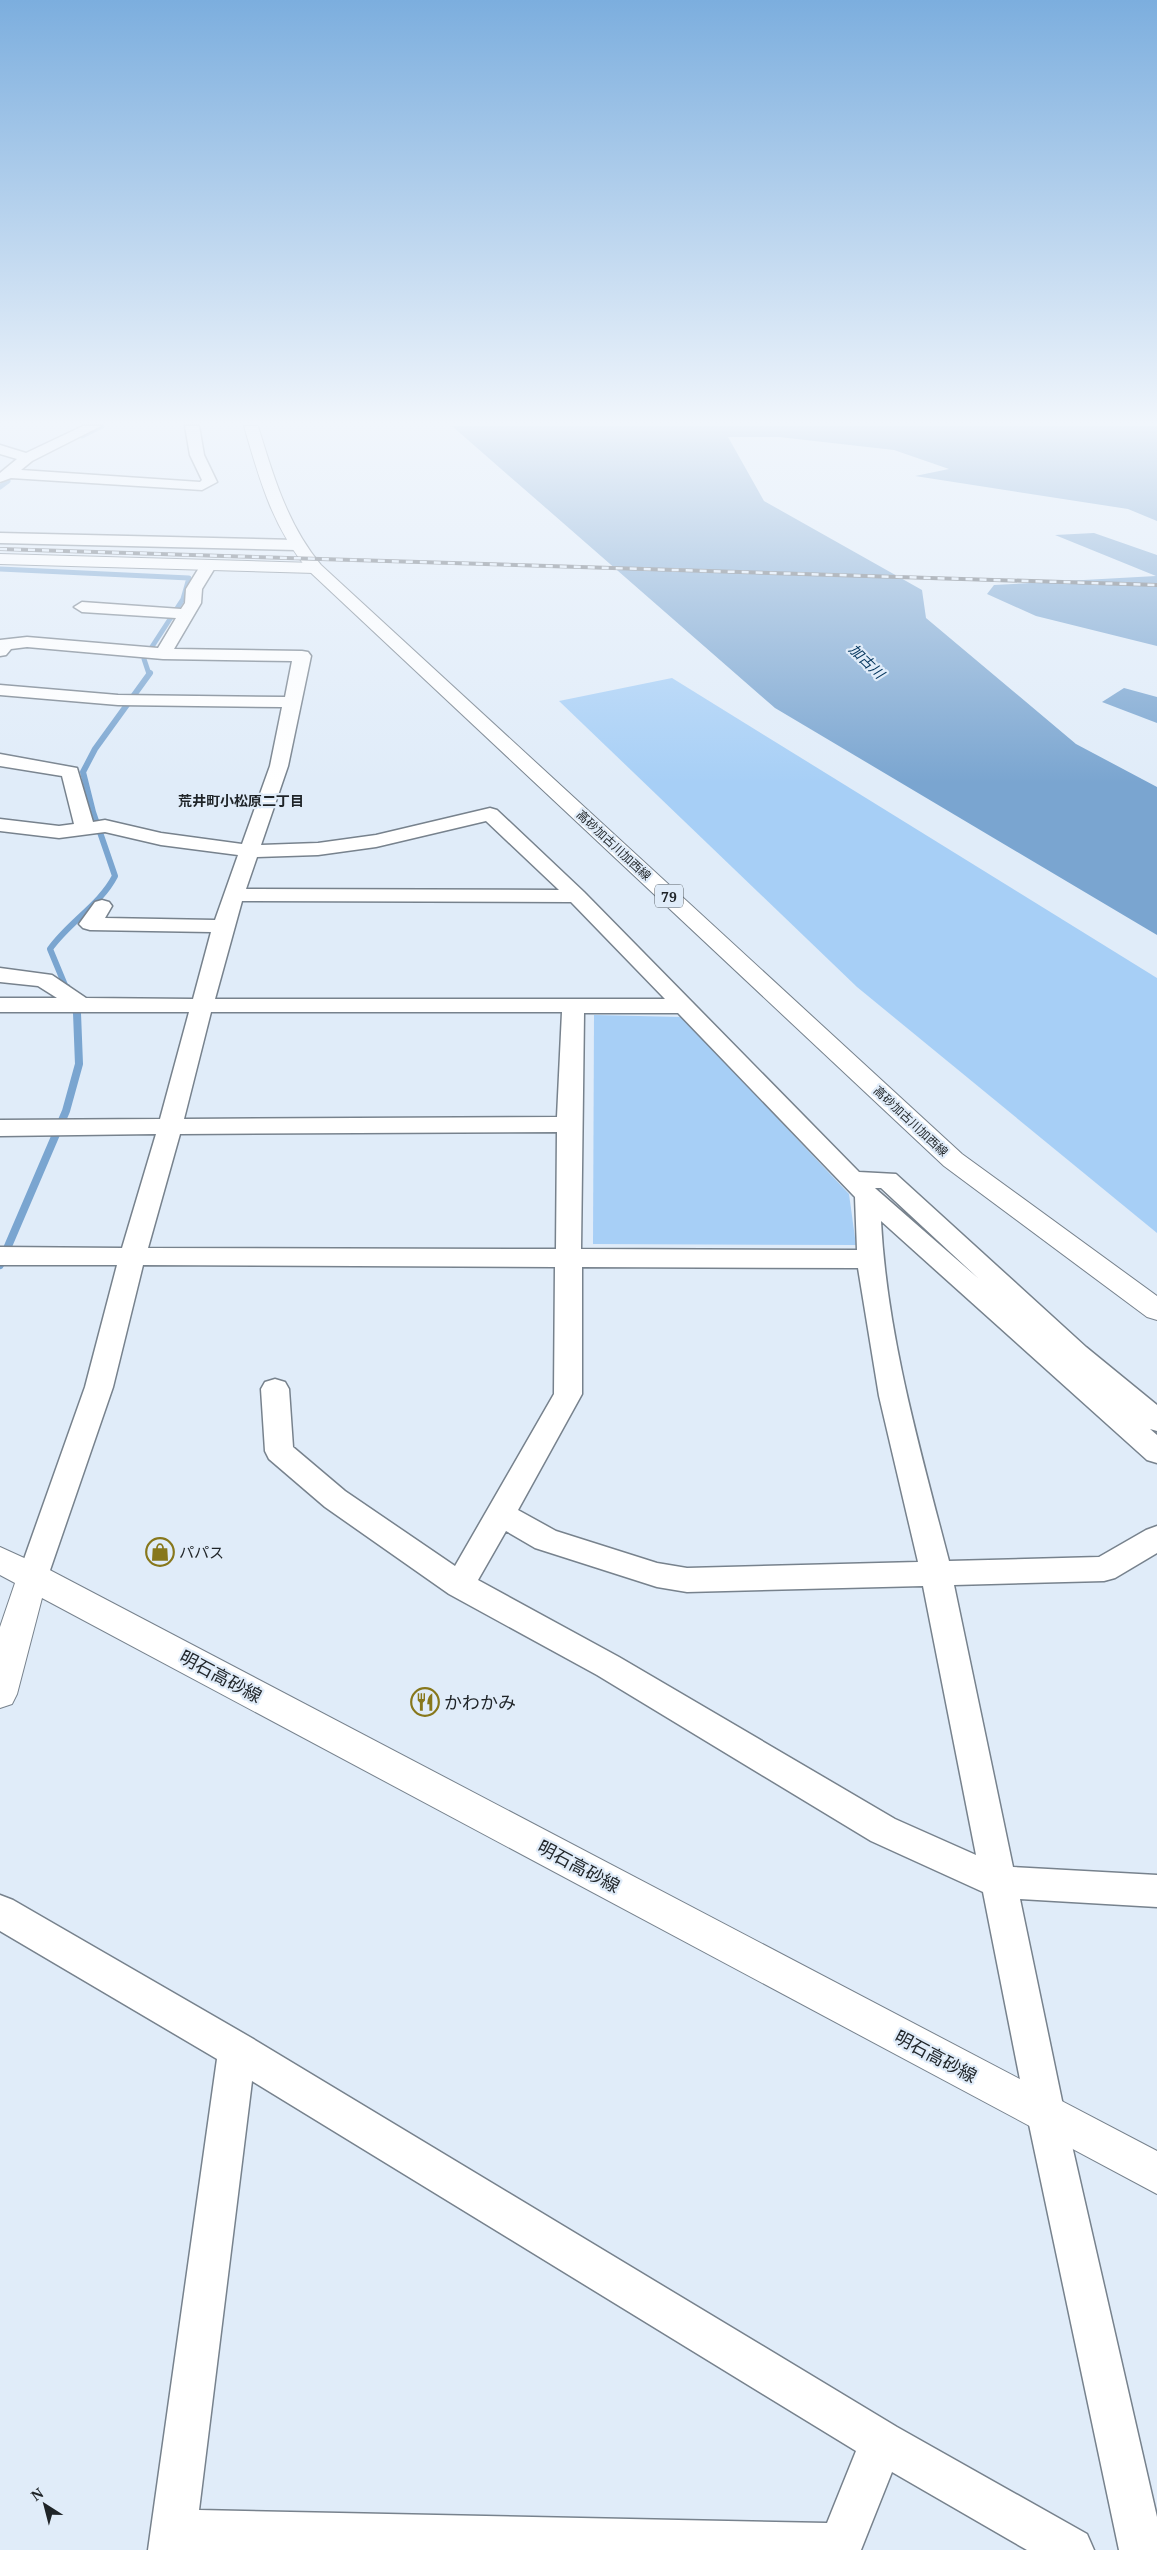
<svg xmlns="http://www.w3.org/2000/svg" width="1157" height="2550" font-family="'Noto Serif','Noto Sans JP',serif">
	<style>
		.green { fill: #a7cff6 }
		.water { fill: #7aa5d0 }
		.lines { fill: none; stroke-linecap: round; stroke-linejoin: round }
		.stream-far2 { stroke: #7aa5d0; stroke-width: 5 }
		.stream-far1 { stroke: #7aa5d0; stroke-width: 6 }
		.stream { stroke: #7aa5d0; stroke-width: 8 }
		.street-casing { stroke: #77828d; stroke-width: 3 }
		.secondary-casing { stroke: #77828d; stroke-width: 2 }
		.primary-casing { stroke: #77828d; stroke-width: 2 }
		.street { fill: #fff; fill-rule: evenodd }
		.secondary { fill: #fff; fill-rule: evenodd }
		.primary { fill: #fff; fill-rule: evenodd }
		.rail-casing { stroke: #626971; stroke-width: 4 }
		.rail { stroke: #e0ecf9; stroke-width: 2.5; stroke-dasharray: 7; stroke-linecap: butt }
		.labels { text-anchor: middle; dominant-baseline: central; stroke-width: 4.5; stroke-linejoin: round; paint-order: stroke }
		.far-street-label { font-size: 12px; fill: #1f2428; stroke: #e0ecf9 }
		.far-water-label { font-size: 14px; font-style: italic; fill: #00335b; stroke: #e0ecf9 }
		.far-neighbourhood-label { font-size: 14px; font-weight: bold; fill: #1f2428; stroke: #e0ecf9 }
		.shield { fill: #e0ecf9; stroke: #596067; stroke-width: 1 }
		.shield-label { font-size: 14px; font-weight: bold; fill: #1f2428 }
		.poi-label { font-size: 15px; fill: #1f2428; stroke: #e0ecf9; text-anchor: start }
		.near-street-label { font-size: 18px; fill: #1f2428; stroke: #e0ecf9 }
		.near-poi-label { font-size: 18px; fill: #1f2428; stroke: #e0ecf9; text-anchor: start }
	</style>
	<rect width="100%" height="100%" fill="#e0ecf9"/>
	<g class="green">
		<path d="M 672,678 L 1157,978 L 1157,1233 L 857,987 L 559,701 Z"/>
		<path d="M 594,1015 L 682,1017 L 849,1194 L 856,1245 L 593,1244 Z"/>
	</g>
	<g class="water">
		<path d="M 452,426 L 1157,426 L 1157,521 L 1128,509 L 915,476 L 949,469 L 894,450 L 779,437 L 728,437 L 764,501 L 922,590 L 926,618 L 1076,744 L 1157,787 L 1157,935 L 775,708 Z"/>
		<path d="M 1094,533 L 1157,555 L 1157,646 L 1036,616 L 987,594 L 994,585 L 1156,576 L 1055,535 Z"/>
		<path d="M 1124,688 L 1157,697 L 1157,723 L 1102,702 Z"/>
	</g>
	<g class="lines">
		<g class="stream-far2">
			<path d="M 82,436 L 102,426"/>
			<path d="M 0,487 L 8,481"/>
			<path d="M 0,569 L 189,578 L 183,599 L 144,659 L 149,674"/>
		</g>
		<path class="stream-far1" d="M 67,990 L 50,949 C 69,922 100,905 115,876 L 93,812 L 83,772 L 95,749 L 150,673"/>
		<path class="stream" d="M 0,1265 L 66,1111 L 79,1064 L 77,1013 L 67,988"/>
		<defs>
			<g id="street">
				<path d="M 83,426 L 101,426 L 32,461 L 21,470 L 200,482 L 202,480 L 190,455 L 185,426 L 199,426 L 204,455 L 217,482 L 202,490 L 11,478 L 0,482 L 0,473 L 17,459 L 0,454 L 0,445 L 26,453 Z"/>
				<path d="M 0,533 L 296,540 L 304,545 L 296,550 L 0,543 Z"/>
				<path d="M 208,561 L 216,566 L 202,589 L 201,603 L 174,649 L 302,651 L 308,652 L 311,656 L 288,766 L 261,845 L 318,843 L 376,835 L 490,808 L 497,810 L 584,892 L 859,1172 L 896,1174 L 1086,1347 L 1157,1405 L 1157,1431 L 1150,1429 L 1157,1435 L 1157,1463 L 1147,1460 L 881,1221 C 887,1336 920,1449 949,1561 L 1099,1557 L 1146,1530 L 1157,1526 L 1157,1553 L 1115,1578 L 1104,1581 L 954,1585 L 1013,1867 L 1157,1875 L 1157,1907 L 1020,1899 L 1065,2115 L 1157,2517 L 1157,2550 L 1119,2550 L 1027,2115 L 983,1892 L 871,1841 L 597,1675 L 449,1594 L 325,1507 L 269,1459 L 265,1451 L 261,1389 L 265,1382 L 275,1379 L 285,1382 L 289,1389 L 293,1447 L 345,1491 L 455,1566 L 554,1394 L 555,1267 L 143,1265 L 113,1387 L 48,1576 L 44,1585 L 33,1588 L 22,1585 L 18,1576 L 85,1387 L 117,1265 L 0,1265 L 0,1247 L 122,1248 L 156,1134 L 0,1136 L 0,1120 L 160,1119 L 189,1012 L 0,1012 L 0,998 L 57,998 L 38,986 L 0,982 L 0,968 L 52,975 L 86,998 L 193,999 L 211,932 L 90,930 L 83,928 L 79,924 L 95,902 L 102,900 L 109,902 L 112,906 L 105,918 L 215,920 L 238,855 L 161,845 L 105,832 L 59,838 L 0,831 L 0,819 L 59,826 L 74,824 L 62,776 L 0,766 L 0,754 L 77,768 L 93,822 L 105,820 L 161,833 L 242,844 L 270,766 L 282,707 L 118,705 L 0,695 L 0,685 L 118,695 L 285,697 L 292,661 L 163,659 L 27,647 L 11,649 L 6,655 L 0,656 L 0,640 L 27,637 L 158,648 L 176,618 L 82,612 L 74,607 L 82,602 L 181,609 L 185,603 L 186,589 L 202,563 ZM 486,821 L 559,890 L 246,889 L 257,857 L 318,855 L 376,847 ZM 242,901 L 571,902 L 665,999 L 215,999 ZM 211,1012 L 562,1012 L 557,1117 L 184,1119 ZM 584,1013 L 678,1013 L 855,1197 L 857,1250 L 581,1249 ZM 557,1132 L 556,1249 L 148,1248 L 180,1134 ZM 875,1188 L 881,1188 L 979,1279 L 876,1189 ZM 582,1267 L 858,1268 L 879,1396 L 918,1562 L 687,1568 L 657,1563 L 556,1531 L 518,1510 L 582,1394 ZM 506,1531 L 535,1548 L 657,1587 L 687,1592 L 923,1586 L 976,1855 L 895,1819 L 619,1657 L 478,1580 Z"/>
				<path d="M 0,1895 L 13,1900 L 250,2037 L 897,2427 L 1087,2534 L 1094,2550 L 1027,2550 L 892,2472 L 861,2550 L 148,2550 L 217,2059 L 0,1931 ZM 252,2081 L 856,2451 L 827,2523 L 199,2510 Z"/>
			</g>
			<g id="secondary">
				<path d="M 0,554 L 315,563 L 323,568 L 315,573 L 0,564 Z"/>
				<path d="M 0,1547 L 44,1567 L 1157,2151 L 1157,2194 L 42,1598 L 17,1694 L 12,1704 L 0,1708 L 0,1627 L 15,1583 L 0,1575 Z"/>
			</g>
			<path id="primary" d="M 244,426 L 258,426 C 273,475 287,524 321,565 L 962,1154 L 1157,1296 L 1157,1320 L 1147,1317 L 944,1166 L 309,571 C 272,526 260,481 244,426 Z"/>
		</defs>
		<use href="#street" class="street-casing"/>
		<use href="#secondary" class="secondary-casing"/>
		<use href="#primary" class="primary-casing"/>
		<use href="#street" class="street"/>
		<use href="#secondary" class="secondary"/>
		<use href="#primary" class="primary"/>
		<defs>
			<path id="rail" d="M 0,549 L 1157,585"/>
		</defs>
		<use href="#rail" class="rail-casing"/>
		<use href="#rail" class="rail"/>
	</g>
	<linearGradient id="sky" x2="0" y2="1"><stop stop-color="#7caede"/><stop offset="0.54" stop-color="#f1f6fc"/><stop offset="1" stop-color="#f1f6fc" stop-opacity="0"/></linearGradient>
	<rect width="1157" height="783" fill="url(#sky)"/>
	<defs>
		<symbol id="shop-ring" viewBox="-11 -11 22 22"><circle r="9.5" fill="#e0ecf9" stroke="#87771b" stroke-width="1.5"/><path d="M-5-2.5h2.3a2.7 3.5 0 0 1 5.4 0H5L5.5 6h-11ZM-1.5-2.5h3a1.5 2.3 0 0 0-3 0Z" fill="#87771b"/></symbol>
		<symbol id="restaurant-ring" viewBox="-11 -11 22 22"><circle r="9.5" fill="#e0ecf9" stroke="#87771b" stroke-width="1.5"/><path d="M-5-6h1v4h1v-4h1v4h1v-4h1v5L-1.5 .5V6h-2V.5L-5-1ZM5-6V6H3V1.5H1.5Q1.5-4 5-6Z" fill="#87771b"/></symbol>
	</defs>
	<g fill-rule="evenodd">
		<use href="#shop-ring" x="144" y="1536" width="32" height="32"/>
		<use href="#restaurant-ring" x="409" y="1686" width="32" height="32"/>
	</g>
	<g class="labels">
		<g class="far-street-label">
			<text transform="translate(614 845) rotate(43)">高砂加古川加西線</text>
			<text transform="translate(911 1121) rotate(43)">高砂加古川加西線</text>
		</g>
		<g class="far-water-label">
			<text transform="translate(867 661) rotate(44)">加古川</text>
		</g>
		<g class="far-neighbourhood-label">
			<text x="241" y="800">荒井町小松原二丁目</text>
		</g>
		<rect class="shield" x="655" y="884.5" width="28" height="23" rx="4"/>
		<g class="shield-label">
			<text x="669" y="896">79</text>
		</g>
		<g class="poi-label">
			<text x="179" y="1552">パパス</text>
		</g>
		<g class="near-street-label">
			<text transform="translate(221 1676) rotate(28)">明石高砂線</text>
			<text transform="translate(579 1866) rotate(28)">明石高砂線</text>
			<text transform="translate(936 2056) rotate(28)">明石高砂線</text>
		</g>
		<g class="near-poi-label">
			<text x="444" y="1702">かわかみ</text>
		</g>
	</g>
	<g transform="translate(45 2505) rotate(324)" stroke="#e0ecf9" stroke-width="4" paint-order="stroke">
	<path d="M0-4L9 19L0 12L-9 19Z" fill="#1f2428"/>
	<text y="-8" font-size="14" font-weight="bold" text-anchor="middle" fill="#1f2428">N</text>
	</g>
</svg>
